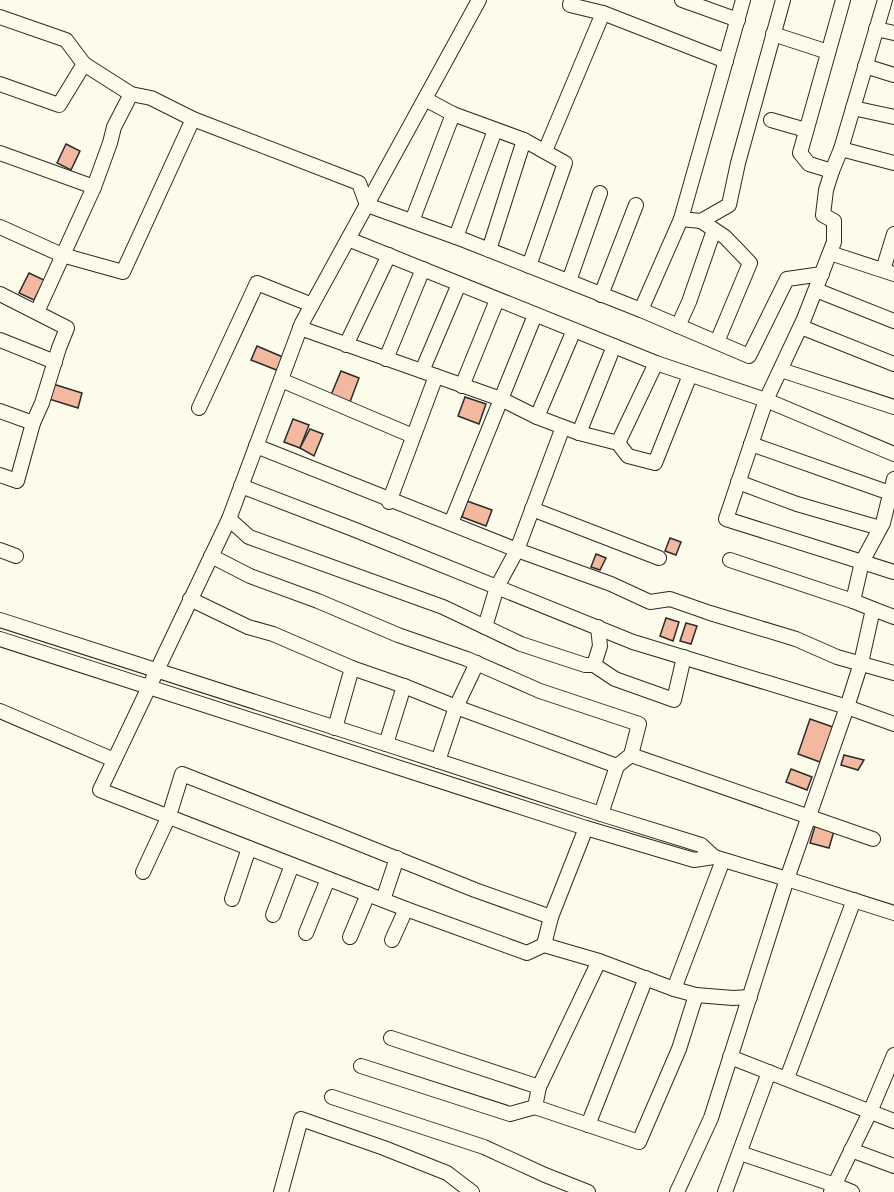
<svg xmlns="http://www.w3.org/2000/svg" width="894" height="1192" font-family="'Sofia Sans Condensed',sans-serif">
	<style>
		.building { fill: #f2b8a0; stroke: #2b2b2b; stroke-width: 1.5 }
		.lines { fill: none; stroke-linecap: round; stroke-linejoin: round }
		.minor-casing { stroke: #2b2b2b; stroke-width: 16 }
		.minor { stroke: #fdfbea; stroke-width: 14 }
	</style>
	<rect width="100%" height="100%" fill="#fdfbea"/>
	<g class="building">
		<path d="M 66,144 L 80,151 L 71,170 L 57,163 Z"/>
		<path d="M 29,273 L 44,280 L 34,300 L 19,293 Z"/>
		<path d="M 257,346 L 285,358 L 279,371 L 251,360 Z"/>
		<path d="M 341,371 L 359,378 L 350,402 L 331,395 Z"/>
		<path d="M 53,384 L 82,393 L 78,408 L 49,399 Z"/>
		<path d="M 465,397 L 486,404 L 479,424 L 458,416 Z"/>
		<path d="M 293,419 L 309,425 L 300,448 L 284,442 Z"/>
		<path d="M 310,429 L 323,434 L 314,456 L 300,448 Z"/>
		<path d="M 467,501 L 492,510 L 486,526 L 462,517 Z"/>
		<path d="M 670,538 L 681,542 L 676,555 L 665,551 Z"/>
		<path d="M 596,554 L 606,558 L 600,570 L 591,567 Z"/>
		<path d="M 666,618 L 679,622 L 673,641 L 660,636 Z"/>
		<path d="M 686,623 L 697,626 L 691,644 L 680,641 Z"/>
		<path d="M 810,719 L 833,727 L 820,762 L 798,754 Z"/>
		<path d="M 844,755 L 864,760 L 858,770 L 841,765 Z"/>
		<path d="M 791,769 L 812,777 L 807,790 L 786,782 Z"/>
		<path d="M 815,826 L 834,831 L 829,848 L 810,843 Z"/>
	</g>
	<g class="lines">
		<defs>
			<g id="minor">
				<path d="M 479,0 L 302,323 L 229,519 L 100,790 L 406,909 L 527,953 L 544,945 L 599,961 L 674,989 L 696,995 L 733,998 L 750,997"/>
				<path d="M 571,0 L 570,5 L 603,13 L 726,61"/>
				<path d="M 682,0 L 738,20"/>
				<path d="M 743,0 L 681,219 L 701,221 L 729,205 L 738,163 L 783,0"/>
				<path d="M 843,0 L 800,153 L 809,164 L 832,171 L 841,149 L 885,0"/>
				<path d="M 0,17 L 66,40 L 84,64"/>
				<path d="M 876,29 L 894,33"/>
				<path d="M 773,34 L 828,52"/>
				<path d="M 865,66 L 894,75"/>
				<path d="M 0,84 L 59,105 L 84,64 L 131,94 L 151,98 L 193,119 L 359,183 L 367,205 L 464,240 L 641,310 L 681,219"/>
				<path d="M 425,99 L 453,114"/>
				<path d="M 853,108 L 894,117"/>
				<path d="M 771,120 L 806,130"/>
				<path d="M 841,149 L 894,163"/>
				<path d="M 545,151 L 603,13"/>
				<path d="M 0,153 L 94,187"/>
				<path d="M 412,221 L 453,114 L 524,140 L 565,163 L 529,266"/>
				<path d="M 701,221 L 725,237 L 750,263 L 717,342"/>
				<path d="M 0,227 L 62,255 L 123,272 L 193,119"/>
				<path d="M 456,237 L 495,130"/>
				<path d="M 348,239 L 656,363 L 766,400 L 804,319 L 834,242 L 834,221 L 823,215 L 826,190 L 832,171"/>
				<path d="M 489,250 L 524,140"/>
				<path d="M 830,253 L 894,274"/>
				<path d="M 883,270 L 894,234"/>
				<path d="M 569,281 L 600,193"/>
				<path d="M 816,290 L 894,321"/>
				<path d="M 0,294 L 67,328 L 59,348 L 42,403 L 33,423 L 17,481 L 0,475"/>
				<path d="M 601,295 L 636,205"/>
				<path d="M 641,310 L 749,356 L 787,279 L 822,274"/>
				<path d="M 37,312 L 94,187 L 110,143 L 114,127 L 131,94"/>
				<path d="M 678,326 L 689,302 L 714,230"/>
				<path d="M 801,327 L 894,364"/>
				<path d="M 300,328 L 501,399 L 537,417 L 579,433 L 618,443 L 656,363"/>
				<path d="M 0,340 L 55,362"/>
				<path d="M 346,345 L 389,255"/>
				<path d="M 386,359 L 423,269"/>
				<path d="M 781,370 L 894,407"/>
				<path d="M 422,371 L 459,284"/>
				<path d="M 281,380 L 413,436"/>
				<path d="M 462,386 L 497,300"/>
				<path d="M 199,408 L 257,283 L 312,305"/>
				<path d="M 0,411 L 33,423"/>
				<path d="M 537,417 L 574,330"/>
				<path d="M 579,433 L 614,346"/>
				<path d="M 618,443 L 628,456 L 655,463 L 690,375"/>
				<path d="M 751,444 L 890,493"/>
				<path d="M 256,446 L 517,550 L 611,584 L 650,602 L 670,599 L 710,613 L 796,639 L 837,657 L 894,673"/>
				<path d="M 894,454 L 766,400 L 726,519 L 894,572"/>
				<path d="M 894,479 L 883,523 L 862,562 L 853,601 L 873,609 L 861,663 L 847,707 L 787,879 L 894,913"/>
				<path d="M 738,482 L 797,504 L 880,528"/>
				<path d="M 241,486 L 353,529 L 633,642 L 847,707 L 894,724"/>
				<path d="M 389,502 L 436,376"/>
				<path d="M 532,509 L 659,558"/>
				<path d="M 229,519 L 249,537 L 443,607 L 521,644 L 585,665 L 594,665 L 600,646 L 598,627"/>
				<path d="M 451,523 L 535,315"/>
				<path d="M 0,550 L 16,556"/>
				<path d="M 211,556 L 250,576 L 318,601 L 398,635 L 467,659 L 540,691 L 639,724 L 631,755 L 617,766 L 601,814"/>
				<path d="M 730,560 L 853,601"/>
				<path d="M 190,599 L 248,627 L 273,634 L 352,668 L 404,686 L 456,707 L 617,766"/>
				<path d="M 873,609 L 894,617"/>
				<path d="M 0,620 L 386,744 L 601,814 L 701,845 L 714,857"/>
				<path d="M 485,627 L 497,587 L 517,550 L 563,427"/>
				<path d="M 0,639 L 586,828 L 694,860 L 714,857 L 787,879 L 711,1118 L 677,1192"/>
				<path d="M 594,665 L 615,679 L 674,700 L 684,657"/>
				<path d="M 0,711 L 114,760"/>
				<path d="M 335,728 L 352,668"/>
				<path d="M 386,744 L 404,686"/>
				<path d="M 631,755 L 873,839"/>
				<path d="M 438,761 L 456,707 L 477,663"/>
				<path d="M 143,872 L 169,816 L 182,774 L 338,835 L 475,890 L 551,917"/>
				<path d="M 232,899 L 249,848"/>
				<path d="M 383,900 L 397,858"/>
				<path d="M 273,915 L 292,865"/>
				<path d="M 306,933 L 328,879"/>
				<path d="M 350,937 L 368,894"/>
				<path d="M 392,940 L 406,909"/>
				<path d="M 544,945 L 551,917 L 586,828"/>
				<path d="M 674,989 L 723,860"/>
				<path d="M 730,1057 L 894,1121"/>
				<path d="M 361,1066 L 510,1114 L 535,1107 L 539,1087 L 391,1038"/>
				<path d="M 787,1078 L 854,900"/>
				<path d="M 539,1087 L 599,961"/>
				<path d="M 332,1097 L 484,1147 L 545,1175 L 588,1192"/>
				<path d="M 535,1107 L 639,1142 L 679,1049 L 696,995"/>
				<path d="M 588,1125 L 646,978"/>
				<path d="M 851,1150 L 894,1166"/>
				<path d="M 740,1153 L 835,1185 L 852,1192"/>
				<path d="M 281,1192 L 301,1119 L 384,1148 L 447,1173 L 472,1192"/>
				<path d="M 725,1192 L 769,1072"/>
				<path d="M 831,1192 L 870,1112 L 894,1055"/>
			</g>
		</defs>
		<use href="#minor" class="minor-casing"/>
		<use href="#minor" class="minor"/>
	</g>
</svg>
